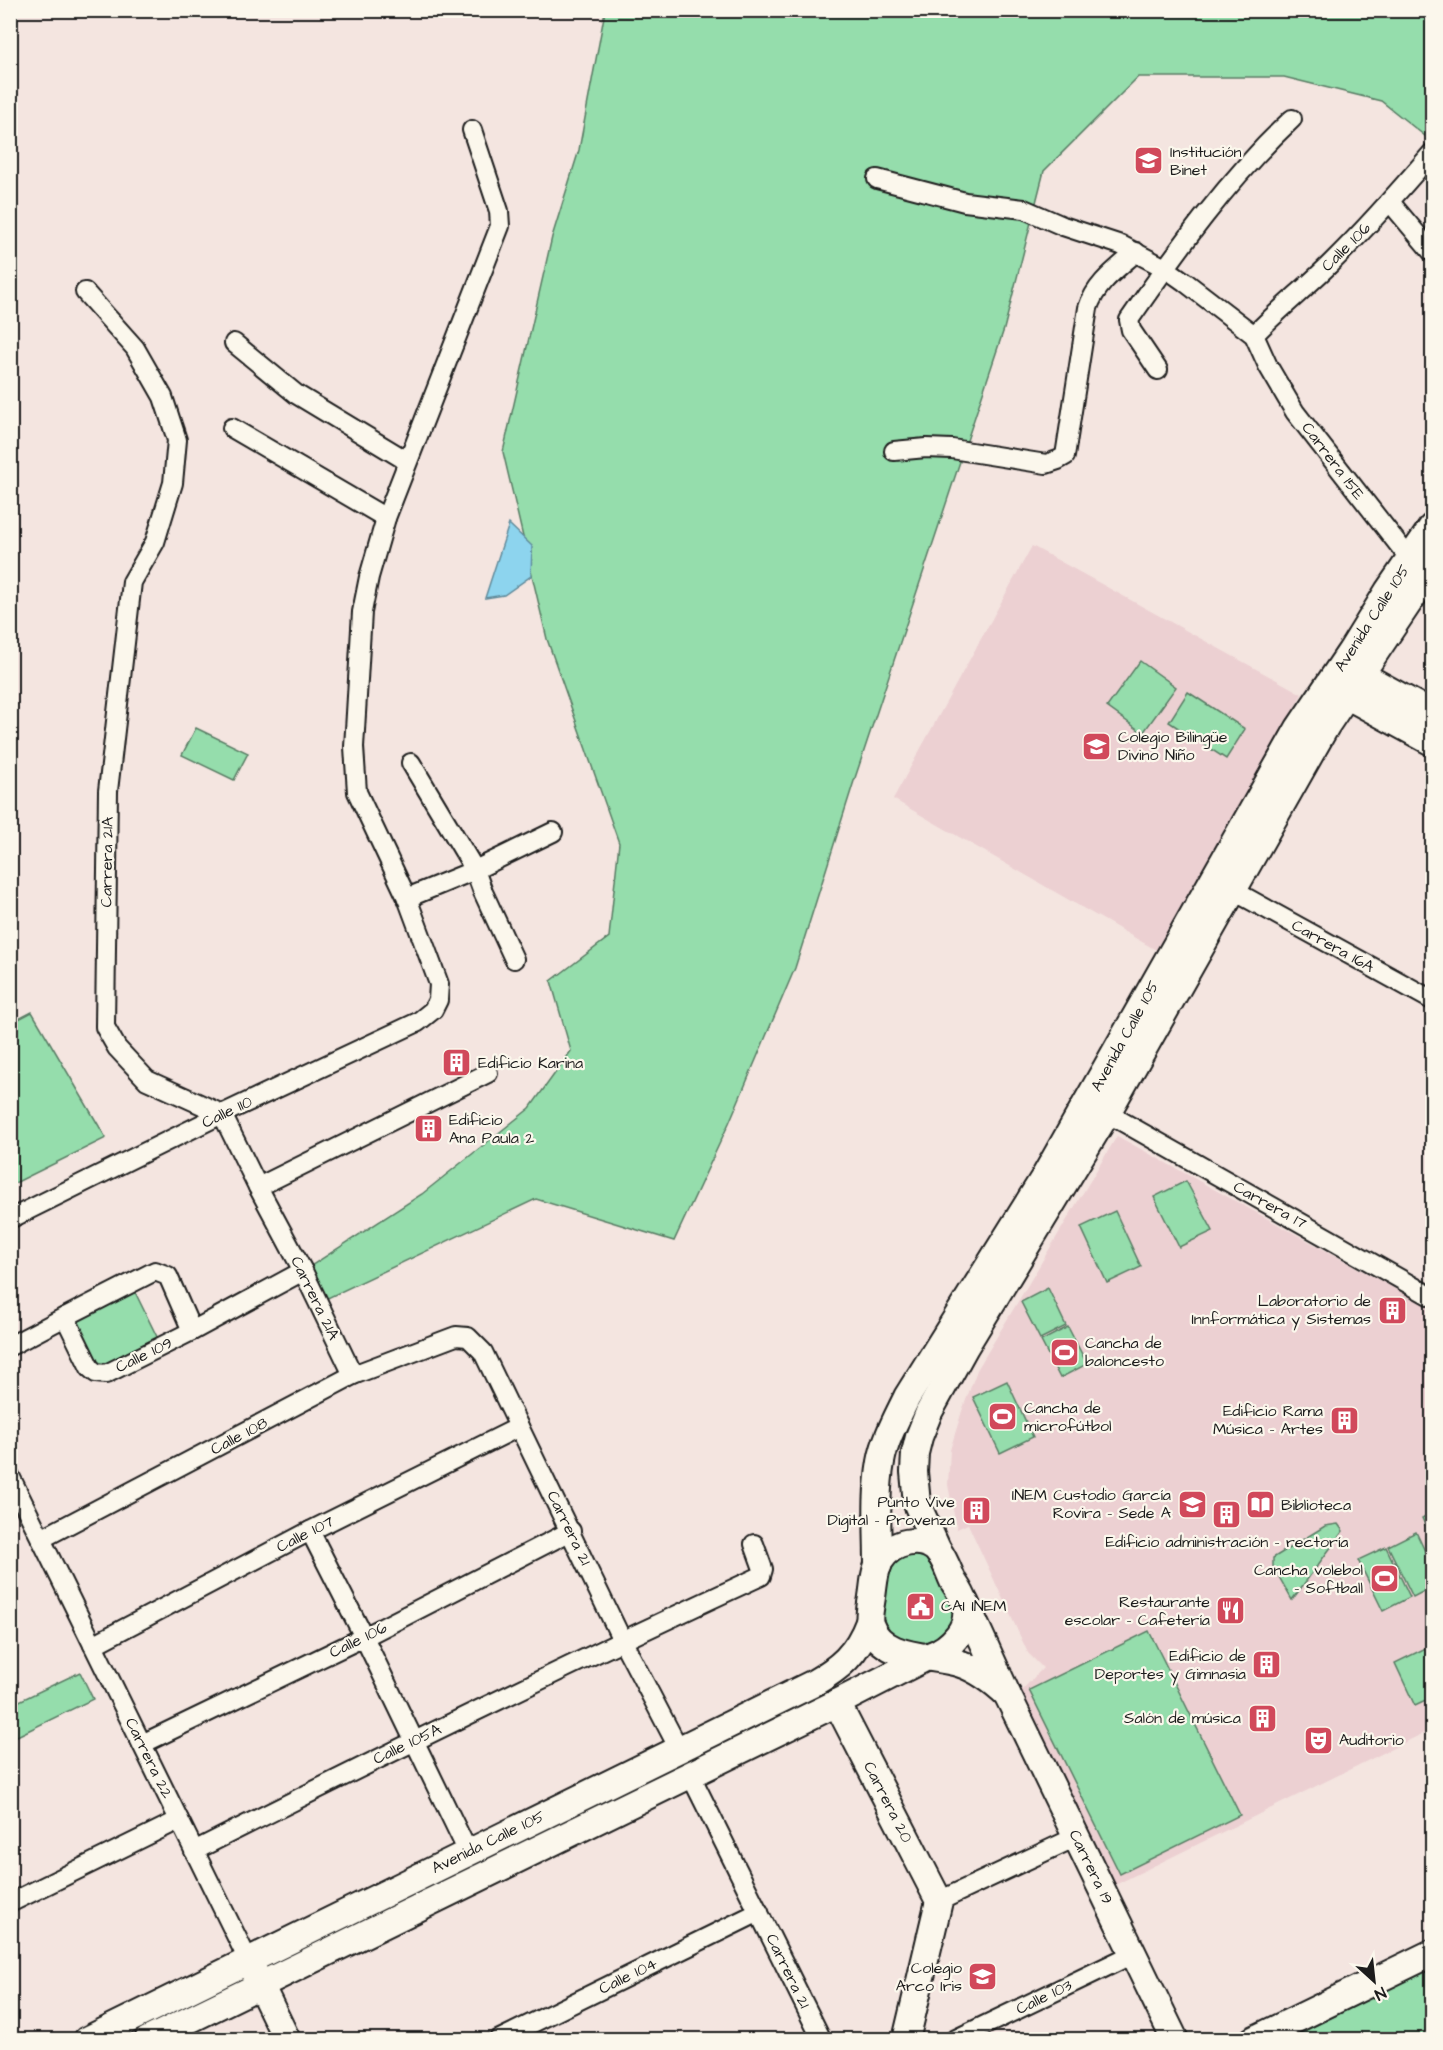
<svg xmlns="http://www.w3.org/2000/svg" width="1443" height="2050" font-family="'Architects Daughter',sans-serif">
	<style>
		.built { fill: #ecd0d2 }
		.green { fill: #95ddac; stroke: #587c64; stroke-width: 1.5 }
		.water { fill: #8dd4ee; stroke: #608a9a; stroke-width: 1.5 }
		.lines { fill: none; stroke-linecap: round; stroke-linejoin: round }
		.street-casing { stroke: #1c1c1c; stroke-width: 22 }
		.secondary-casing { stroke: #1c1c1c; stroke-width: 30 }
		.street { stroke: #fbf7ec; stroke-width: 18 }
		.secondary { stroke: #fbf7ec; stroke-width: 26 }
		.labels { text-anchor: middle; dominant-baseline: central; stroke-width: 4.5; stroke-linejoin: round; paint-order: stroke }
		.poi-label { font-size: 16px; fill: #1c1c1c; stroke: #fbf7ec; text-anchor: start }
		.street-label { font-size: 16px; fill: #1c1c1c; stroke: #fbf7ec }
	</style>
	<rect width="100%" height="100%" fill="#f4e5e0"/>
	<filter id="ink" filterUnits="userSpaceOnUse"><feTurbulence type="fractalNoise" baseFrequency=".0167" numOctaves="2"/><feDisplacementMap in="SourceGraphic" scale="12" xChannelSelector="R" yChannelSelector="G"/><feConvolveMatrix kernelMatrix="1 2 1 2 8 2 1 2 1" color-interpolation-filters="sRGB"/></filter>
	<g filter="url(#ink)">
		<g class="built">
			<path d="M 1032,546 L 1302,694 L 1156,950 L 893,799 Z"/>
			<path d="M 1117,1136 L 1432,1309 L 1432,1729 L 1115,1885 L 1021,1691 L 1043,1668 L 1028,1653 L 968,1524 L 957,1529 L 948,1485 L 950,1450 L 962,1411 L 977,1370 Z"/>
		</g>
		<g class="green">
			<path d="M 605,11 L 1432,11 L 1432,127 L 1425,136 L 1381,101 L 1284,77 L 1138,77 L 1044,171 L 1004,329 L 854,781 L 795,968 L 729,1123 L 674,1241 L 536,1199 L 313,1305 L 306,1269 L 422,1194 L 530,1108 L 571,1051 L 551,981 L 609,937 L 619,843 L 547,639 L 503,452 L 552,237 L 579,150 Z"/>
			<path d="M 1140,661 L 1176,687 L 1143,733 L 1107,707 Z"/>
			<path d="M 1188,692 L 1245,729 L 1226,759 L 1169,722 Z"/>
			<path d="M 196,728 L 248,753 L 234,780 L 182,755 Z"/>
			<path d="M 32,1012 L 106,1138 L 11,1185 L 11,1023 Z"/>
			<path d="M 1186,1181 L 1213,1231 L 1179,1247 L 1154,1197 Z"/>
			<path d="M 1115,1211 L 1141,1267 L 1107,1283 L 1081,1227 Z"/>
			<path d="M 132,1286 L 162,1347 L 100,1377 L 71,1317 Z"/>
			<path d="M 1048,1288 L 1066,1326 L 1040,1339 L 1021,1302 Z"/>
			<path d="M 1068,1327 L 1087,1364 L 1060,1378 L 1041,1341 Z"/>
			<path d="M 1007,1381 L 1033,1437 L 1000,1453 L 973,1397 Z"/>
			<path d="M 1432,1512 L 1432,1540 L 1422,1518 Z"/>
			<path d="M 1338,1524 L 1343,1531 L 1292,1600 L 1273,1566 L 1273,1558 L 1325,1526 Z"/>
			<path d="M 1416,1532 L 1432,1566 L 1432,1587 L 1413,1597 L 1388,1546 Z"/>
			<path d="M 1386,1547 L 1410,1597 L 1383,1611 L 1358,1560 Z"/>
			<path d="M 920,1552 L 933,1561 L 957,1605 L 953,1628 L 928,1644 L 914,1646 L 886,1631 L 881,1619 L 883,1573 L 893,1560 Z"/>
			<path d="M 1149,1631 L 1240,1815 L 1120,1874 L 1029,1690 Z"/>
			<path d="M 1432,1645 L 1432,1698 L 1415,1706 L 1395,1663 Z"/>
			<path d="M 80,1672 L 93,1699 L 11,1739 L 11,1705 Z"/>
			<path d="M 1432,1968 L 1432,2039 L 1288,2039 Z"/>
		</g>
		<path class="water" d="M 509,524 L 532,546 L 531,576 L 504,595 L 485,598 Z"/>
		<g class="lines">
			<defs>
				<g id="street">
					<path d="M 877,179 L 965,202 L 1024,209 L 1063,226 L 1121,245 L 1165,268 L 1185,282 L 1254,335 L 1268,366 L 1295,412 L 1416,567"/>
					<path d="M 1390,202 L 1432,252"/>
					<path d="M 85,292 L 135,348 L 163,397 L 177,440 L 173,483 L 155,542 L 132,582 L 108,791 L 105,1027 L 117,1048 L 147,1080 L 222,1114 L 258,1187 L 303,1271 L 353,1375"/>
					<path d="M 1254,335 C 1279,309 1307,287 1332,262 C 1367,228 1400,190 1432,153"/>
					<path d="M 234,343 L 296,394 L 407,461"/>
					<path d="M 1158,370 L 1131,330 L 1129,320 C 1178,249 1229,178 1292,119"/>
					<path d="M 232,428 L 386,518"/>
					<path d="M 894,451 L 926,448 L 952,449 L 1046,464 L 1058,460 L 1065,456 L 1088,308 C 1096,283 1117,269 1136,252"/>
					<path d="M 411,763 L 475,870 L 553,832"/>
					<path d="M 1234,891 L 1432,1000"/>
					<path d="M 407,898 L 475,870 L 483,892 L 514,959"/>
					<path d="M 1107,1113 L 1432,1297"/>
					<path d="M 258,1187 L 488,1073"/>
					<path d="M 10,1219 L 222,1114 L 418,1022 L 433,1010 L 438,1000 L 439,984 L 407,898 L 357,792 L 354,747 L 362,612 L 369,577 L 386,518 L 500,226 L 499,211 L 472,130"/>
					<path d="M 65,1317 L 155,1271 L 168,1276 L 192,1331"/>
					<path d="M 10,1346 L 65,1317 L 90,1368 L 96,1373 L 106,1374 L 192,1331 L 303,1271"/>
					<path d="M 10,1476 L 248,1960"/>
					<path d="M 310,1531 L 364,1637 L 468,1852"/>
					<path d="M 41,1539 L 353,1375 L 448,1339 L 456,1336 L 468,1337 L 483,1352 L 622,1640 L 679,1749"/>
					<path d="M 93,1645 L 310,1531 L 519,1427"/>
					<path d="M 142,1744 L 364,1637 L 571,1531"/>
					<path d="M 690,1774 L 822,2040"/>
					<path d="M 194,1851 C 382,1756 570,1664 761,1576 L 763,1569 L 754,1544"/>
					<path d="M 939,1901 L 1076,1837"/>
					<path d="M 10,1903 L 179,1820"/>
					<path d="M 498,2040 L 759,1912"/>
					<path d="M 954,2040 L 1133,1954"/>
				</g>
				<g id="secondary">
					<path d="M 1347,667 L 1432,714"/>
					<path d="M 1333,688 L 1432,742"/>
					<path d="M 939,1553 L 917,1504 L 914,1472 L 915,1453 L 919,1437 L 929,1412 L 965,1347 L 1107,1113 L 1326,726 L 1432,568"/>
					<path d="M 878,1566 C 878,1531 875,1496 881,1462 C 885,1439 897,1418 907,1397 L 1045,1176 L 1299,728 L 1351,651 L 1388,591 L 1432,527"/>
					<path d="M 965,1602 L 1007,1694 L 1175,2040"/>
					<path d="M 837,1703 L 939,1901 L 906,2040"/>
					<path d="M 253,1970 L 287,2040"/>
					<path d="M 87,2040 L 812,1684 C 840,1668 857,1654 869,1622"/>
					<path d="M 148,2040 L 837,1703 L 929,1656 C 950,1649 974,1626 964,1601 C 962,1594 957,1587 953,1581 C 949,1572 945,1560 939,1552 C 922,1534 891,1542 880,1561 C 874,1571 874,1585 872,1597 C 871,1604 868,1617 870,1624 C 882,1661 933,1654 961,1664 C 979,1670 993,1681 1007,1694"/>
					<path d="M 1253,2040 L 1432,1953"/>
				</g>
			</defs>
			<use href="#street" class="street-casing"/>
			<use href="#secondary" class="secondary-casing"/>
			<use href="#street" class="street"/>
			<use href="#secondary" class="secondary"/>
		</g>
	</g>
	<defs>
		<symbol id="school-square" viewBox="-11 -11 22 22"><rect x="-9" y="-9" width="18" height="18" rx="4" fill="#d1495b" stroke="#fbf7ec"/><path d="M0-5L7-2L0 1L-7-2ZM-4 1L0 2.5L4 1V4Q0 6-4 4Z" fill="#fff"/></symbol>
		<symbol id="building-square" viewBox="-11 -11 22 22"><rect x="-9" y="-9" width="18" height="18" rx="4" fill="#d1495b" stroke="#fbf7ec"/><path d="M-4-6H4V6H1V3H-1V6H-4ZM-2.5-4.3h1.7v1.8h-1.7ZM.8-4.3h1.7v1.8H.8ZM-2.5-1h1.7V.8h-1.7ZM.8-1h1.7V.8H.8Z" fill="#fff"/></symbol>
		<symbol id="stadium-square" viewBox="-11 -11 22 22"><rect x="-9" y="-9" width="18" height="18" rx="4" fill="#d1495b" stroke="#fbf7ec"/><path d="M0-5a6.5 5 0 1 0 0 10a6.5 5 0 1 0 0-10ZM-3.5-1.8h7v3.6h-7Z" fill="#fff"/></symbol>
		<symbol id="library-square" viewBox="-11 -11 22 22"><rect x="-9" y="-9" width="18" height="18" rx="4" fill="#d1495b" stroke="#fbf7ec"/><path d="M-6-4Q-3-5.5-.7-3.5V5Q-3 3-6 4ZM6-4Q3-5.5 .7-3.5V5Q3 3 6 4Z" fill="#fff"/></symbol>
		<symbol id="civic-square" viewBox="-11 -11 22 22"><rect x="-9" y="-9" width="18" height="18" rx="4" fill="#d1495b" stroke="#fbf7ec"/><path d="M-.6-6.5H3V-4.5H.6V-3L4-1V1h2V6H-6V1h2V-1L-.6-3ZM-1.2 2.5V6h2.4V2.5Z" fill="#fff"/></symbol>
		<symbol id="restaurant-square" viewBox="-11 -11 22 22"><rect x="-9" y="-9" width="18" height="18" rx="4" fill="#d1495b" stroke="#fbf7ec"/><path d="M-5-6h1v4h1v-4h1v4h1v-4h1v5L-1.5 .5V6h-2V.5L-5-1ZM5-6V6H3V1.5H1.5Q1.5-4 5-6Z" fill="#fff"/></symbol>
		<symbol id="theatre-square" viewBox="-11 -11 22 22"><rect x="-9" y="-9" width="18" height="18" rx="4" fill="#d1495b" stroke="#fbf7ec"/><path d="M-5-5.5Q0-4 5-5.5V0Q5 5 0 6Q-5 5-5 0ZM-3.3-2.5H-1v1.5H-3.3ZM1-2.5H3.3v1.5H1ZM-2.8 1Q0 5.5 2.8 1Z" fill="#fff"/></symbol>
	</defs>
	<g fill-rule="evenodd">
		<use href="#school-square" x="1132" y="144" width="33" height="33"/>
		<use href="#school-square" x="1080" y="730" width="33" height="33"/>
		<use href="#building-square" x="440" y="1046" width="33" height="33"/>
		<use href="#building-square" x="412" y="1112" width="33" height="33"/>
		<use href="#building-square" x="1376" y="1294" width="33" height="33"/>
		<use href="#stadium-square" x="1048" y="1336" width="33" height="33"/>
		<use href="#stadium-square" x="986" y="1400" width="33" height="33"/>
		<use href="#building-square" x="1328" y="1404" width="33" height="33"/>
		<use href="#school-square" x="1176" y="1488" width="33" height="33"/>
		<use href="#library-square" x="1244" y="1488" width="33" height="33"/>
		<use href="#building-square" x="960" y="1494" width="33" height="33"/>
		<use href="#building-square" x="1210" y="1498" width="33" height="33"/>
		<use href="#stadium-square" x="1368" y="1562" width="33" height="33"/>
		<use href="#civic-square" x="904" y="1590" width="33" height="33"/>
		<use href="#restaurant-square" x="1214" y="1594" width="33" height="33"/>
		<use href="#building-square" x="1250" y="1648" width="33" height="33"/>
		<use href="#building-square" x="1246" y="1702" width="33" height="33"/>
		<use href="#theatre-square" x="1302" y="1724" width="33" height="33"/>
		<use href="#school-square" x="966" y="1960" width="33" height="33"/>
	</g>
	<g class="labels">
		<g class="poi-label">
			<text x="1170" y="152">Institución<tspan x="1170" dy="18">Binet</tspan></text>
			<text x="1118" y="737">Colegio Bilingüe<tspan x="1118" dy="18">Divino Niño</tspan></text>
			<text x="478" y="1063">Edificio Karina</text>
			<text x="449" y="1120">Edificio<tspan x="449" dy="18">Ana Paula 2</tspan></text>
			<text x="1371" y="1301" text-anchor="end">Laboratorio de<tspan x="1371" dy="18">Innformática y Sistemas</tspan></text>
			<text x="1085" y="1343">Cancha de<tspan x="1085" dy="18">baloncesto</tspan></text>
			<text x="1024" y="1408">Cancha de<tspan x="1024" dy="18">microfútbol</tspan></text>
			<text x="1323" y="1411" text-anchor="end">Edificio Rama<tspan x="1323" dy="18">Música - Artes</tspan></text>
			<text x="1171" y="1495" text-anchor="end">INEM Custodio García<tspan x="1171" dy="18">Rovira - Sede A</tspan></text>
			<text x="955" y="1502" text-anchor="end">Punto Vive<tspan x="955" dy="18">Digital - Provenza</tspan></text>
			<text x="1281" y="1505">Biblioteca</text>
			<text x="1227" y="1542" text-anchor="middle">Edificio administración - rectoría</text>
			<text x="1363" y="1570" text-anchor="end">Cancha volebol<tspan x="1363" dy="18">- Softball</tspan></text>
			<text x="1210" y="1602" text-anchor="end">Restaurante<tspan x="1210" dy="18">escolar - Cafetería</tspan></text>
			<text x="941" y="1606">CAI INEM</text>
			<text x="1246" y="1656" text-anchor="end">Edificio de<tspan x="1246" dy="18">Deportes y Gimnasia</tspan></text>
			<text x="1241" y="1718" text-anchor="end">Salón de música</text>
			<text x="1339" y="1740">Auditorio</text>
			<text x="962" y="1968" text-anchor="end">Colegio<tspan x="962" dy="18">Arco Iris</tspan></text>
		</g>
		<g class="street-label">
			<text transform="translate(1346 247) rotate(-45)">Calle 106</text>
			<text transform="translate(1333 461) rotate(53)">Carrera 15E</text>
			<text transform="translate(1372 618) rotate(-57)">Avenida Calle 105</text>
			<text transform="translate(107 862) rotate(-89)">Carrera 21A</text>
			<text transform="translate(1333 946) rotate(29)">Carrera 16A</text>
			<text transform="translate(1125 1036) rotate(-61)">Avenida Calle 105</text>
			<text transform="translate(227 1112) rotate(-26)">Calle 110</text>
			<text transform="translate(1270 1205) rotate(29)">Carrera 17</text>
			<text transform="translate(315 1298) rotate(64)">Carrera 21A</text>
			<text transform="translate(144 1355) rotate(-26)">Calle 109</text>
			<text transform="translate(239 1436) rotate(-28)">Calle 108</text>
			<text transform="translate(569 1528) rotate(64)">Carrera 21</text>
			<text transform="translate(305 1534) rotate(-27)">Calle 107</text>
			<text transform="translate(358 1640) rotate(-26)">Calle 106</text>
			<text transform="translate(407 1744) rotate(-26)">Calle 105A</text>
			<text transform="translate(149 1758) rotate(64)">Carrera 22</text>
			<text transform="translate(888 1802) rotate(63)">Carrera 20</text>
			<text transform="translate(488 1842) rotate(-26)">Avenida Calle 105</text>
			<text transform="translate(1091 1867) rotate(64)">Carrera 19</text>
			<text transform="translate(788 1971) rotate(64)">Carrera 21</text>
			<text transform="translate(628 1976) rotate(-26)">Calle 104</text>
			<text transform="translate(1044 1997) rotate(-26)">Calle 103</text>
		</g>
	</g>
	<rect width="1443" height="2050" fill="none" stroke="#fbf7ec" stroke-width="36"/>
	<rect x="18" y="18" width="1407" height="2014" fill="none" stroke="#1c1c1c" stroke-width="2" filter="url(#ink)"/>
	<g transform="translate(1374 1981) rotate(153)" stroke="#fbf7ec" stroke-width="4.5" paint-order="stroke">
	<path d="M0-4.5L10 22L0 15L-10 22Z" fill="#1c1c1c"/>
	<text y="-9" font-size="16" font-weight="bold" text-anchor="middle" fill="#1c1c1c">N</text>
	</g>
</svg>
